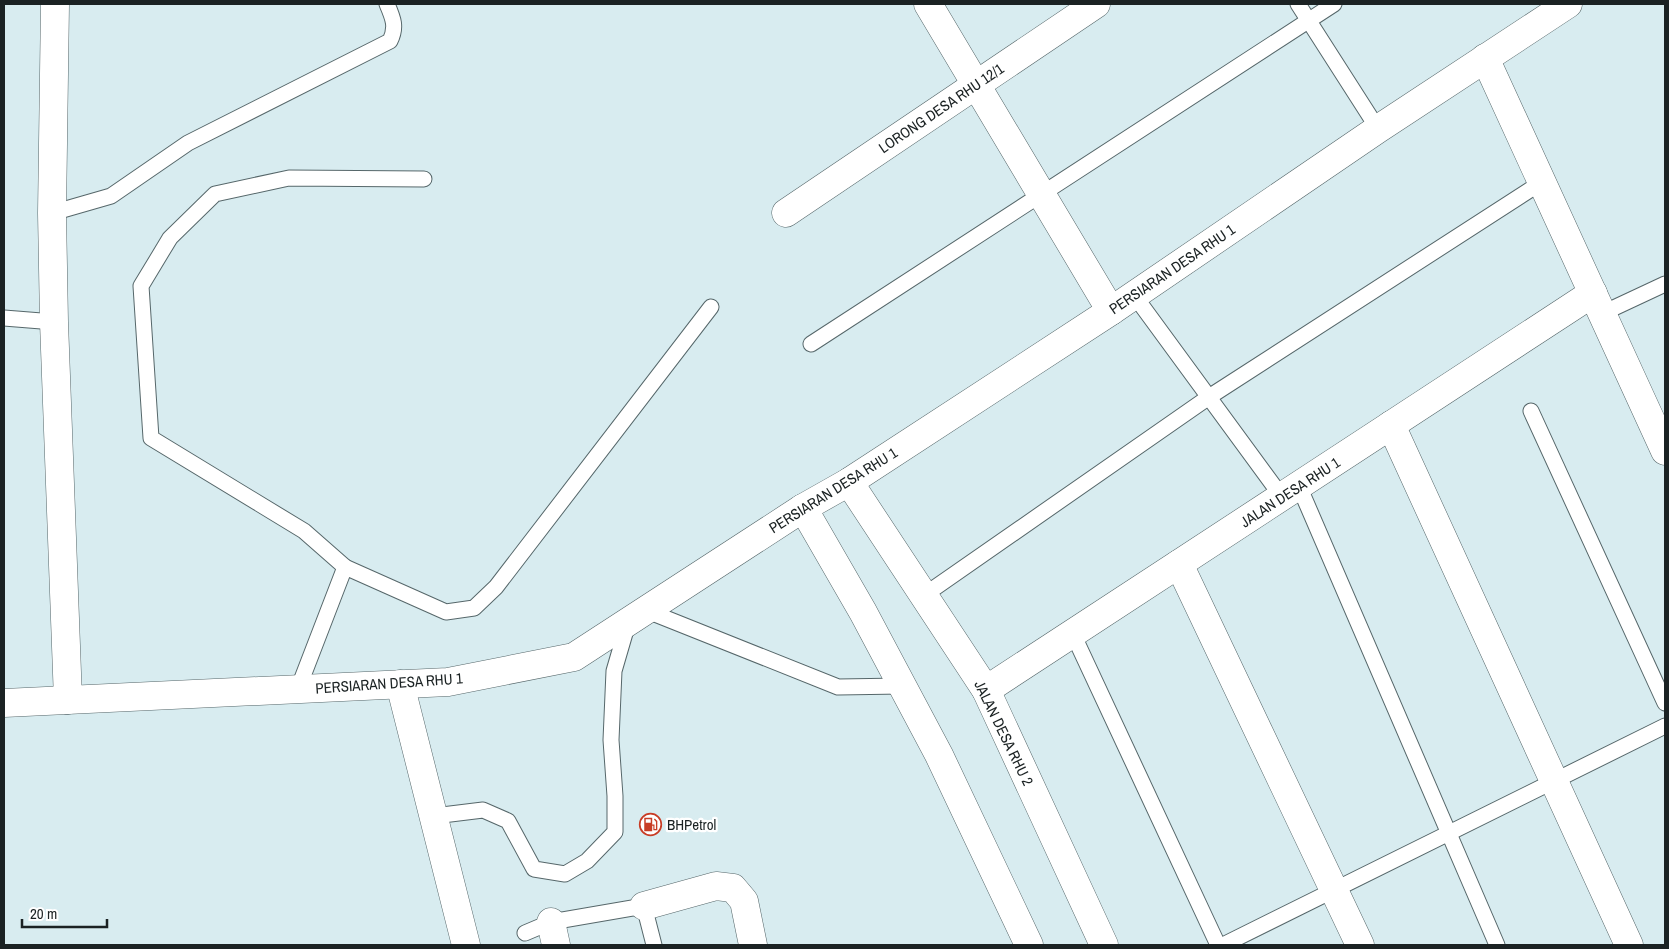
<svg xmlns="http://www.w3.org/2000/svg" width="1669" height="949" font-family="'Archivo Narrow',sans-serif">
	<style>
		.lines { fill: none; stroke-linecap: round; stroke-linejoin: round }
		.lane-casing { stroke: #56676a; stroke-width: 17 }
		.street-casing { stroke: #56676a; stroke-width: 29 }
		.secondary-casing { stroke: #56676a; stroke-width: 29 }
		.lane { stroke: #fff; stroke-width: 15 }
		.street { stroke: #fff; stroke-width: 28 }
		.secondary { stroke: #fff; stroke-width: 28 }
		.labels { text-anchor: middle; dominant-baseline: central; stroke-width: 4.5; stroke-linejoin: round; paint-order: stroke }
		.street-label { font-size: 15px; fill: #1b2223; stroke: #fff }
		.poi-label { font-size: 15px; fill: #1b2223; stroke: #fff; text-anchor: start }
	</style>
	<rect width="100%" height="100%" fill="#d8ecf0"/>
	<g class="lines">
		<defs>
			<g id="lane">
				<path d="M 1298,4 L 1378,129"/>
				<path d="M 52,213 L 111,196 L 188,143 L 390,41 C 397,27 393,18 387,4"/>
				<path d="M 1134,295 L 1282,497"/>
				<path d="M 1603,313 L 1665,284"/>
				<path d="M 4,318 L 54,322"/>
				<path d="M 811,344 L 1334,4"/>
				<path d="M 1531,411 L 1665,703"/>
				<path d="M 1299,486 L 1497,945"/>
				<path d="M 345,567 L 304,531 L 151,438 L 141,286 L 170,238 L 215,194 L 289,178 L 424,179"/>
				<path d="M 923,596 L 1209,397 L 1542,182"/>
				<path d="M 645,610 L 838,687 L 902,686"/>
				<path d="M 1073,634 L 1218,945"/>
				<path d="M 298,689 L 345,567 L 446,612 L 474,608 L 496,587 L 711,307"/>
				<path d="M 434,816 L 483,810 L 508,821 L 534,869 L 565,874 L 587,861 L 615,832 L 615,796 L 611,740 L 614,671 L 628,623"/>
				<path d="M 525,933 L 551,922 L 644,906 L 654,945"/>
				<path d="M 1223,945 L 1665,726"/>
			</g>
			<g id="street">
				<path d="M 55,4 L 52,213 L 54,322 L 68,700"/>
				<path d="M 928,4 L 1111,311"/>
				<path d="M 1485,58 L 1665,451"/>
				<path d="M 786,213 L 1096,4"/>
				<path d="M 1391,425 L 1629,945"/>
				<path d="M 849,482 L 986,690 L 1104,945"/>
				<path d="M 803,508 L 863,612 L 939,755 L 1029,945"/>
				<path d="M 1179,564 L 1360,945"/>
				<path d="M 400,684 L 466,945"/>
				<path d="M 986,690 L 1593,293"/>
				<path d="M 644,906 L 716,886 L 733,888 L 744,901 L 753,945"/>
				<path d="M 551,922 L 556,945"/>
			</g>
			<path id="secondary" d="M 4,703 L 448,682 L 574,657 L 803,508 L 849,482 L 1111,311 L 1378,129 L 1568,4"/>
		</defs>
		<use href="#lane" class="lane-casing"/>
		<use href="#street" class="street-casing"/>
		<use href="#secondary" class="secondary-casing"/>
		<use href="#lane" class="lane"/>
		<use href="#street" class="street"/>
		<use href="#secondary" class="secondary"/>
	</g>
	<defs>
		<symbol id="fuel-ring" viewBox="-11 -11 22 22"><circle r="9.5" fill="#fff" stroke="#c83c25" stroke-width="1.5"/><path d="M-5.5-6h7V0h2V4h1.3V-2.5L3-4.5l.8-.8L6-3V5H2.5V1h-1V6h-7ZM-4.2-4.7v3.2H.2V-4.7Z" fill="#c83c25"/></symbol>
	</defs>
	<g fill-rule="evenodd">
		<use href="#fuel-ring" x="638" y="812" width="25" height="25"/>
	</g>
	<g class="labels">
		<g class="street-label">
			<text transform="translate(941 108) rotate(-34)">LORONG DESA RHU 12/1</text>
			<text transform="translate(1172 269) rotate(-34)">PERSIARAN DESA RHU 1</text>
			<text transform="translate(833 490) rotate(-32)">PERSIARAN DESA RHU 1</text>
			<text transform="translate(1290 492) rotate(-33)">JALAN DESA RHU 1</text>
			<text transform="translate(389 683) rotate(-4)">PERSIARAN DESA RHU 1</text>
			<text transform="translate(1004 733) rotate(64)">JALAN DESA RHU 2</text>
		</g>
		<g class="poi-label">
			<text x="667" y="824">BHPetrol</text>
		</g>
	</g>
	<rect width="1669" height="949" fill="none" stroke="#1b2223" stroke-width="10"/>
	<path d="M22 919v8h85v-8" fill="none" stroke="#1b2223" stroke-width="2.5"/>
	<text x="30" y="919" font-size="15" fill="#1b2223" stroke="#ffffff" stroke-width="4" paint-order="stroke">20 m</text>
</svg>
